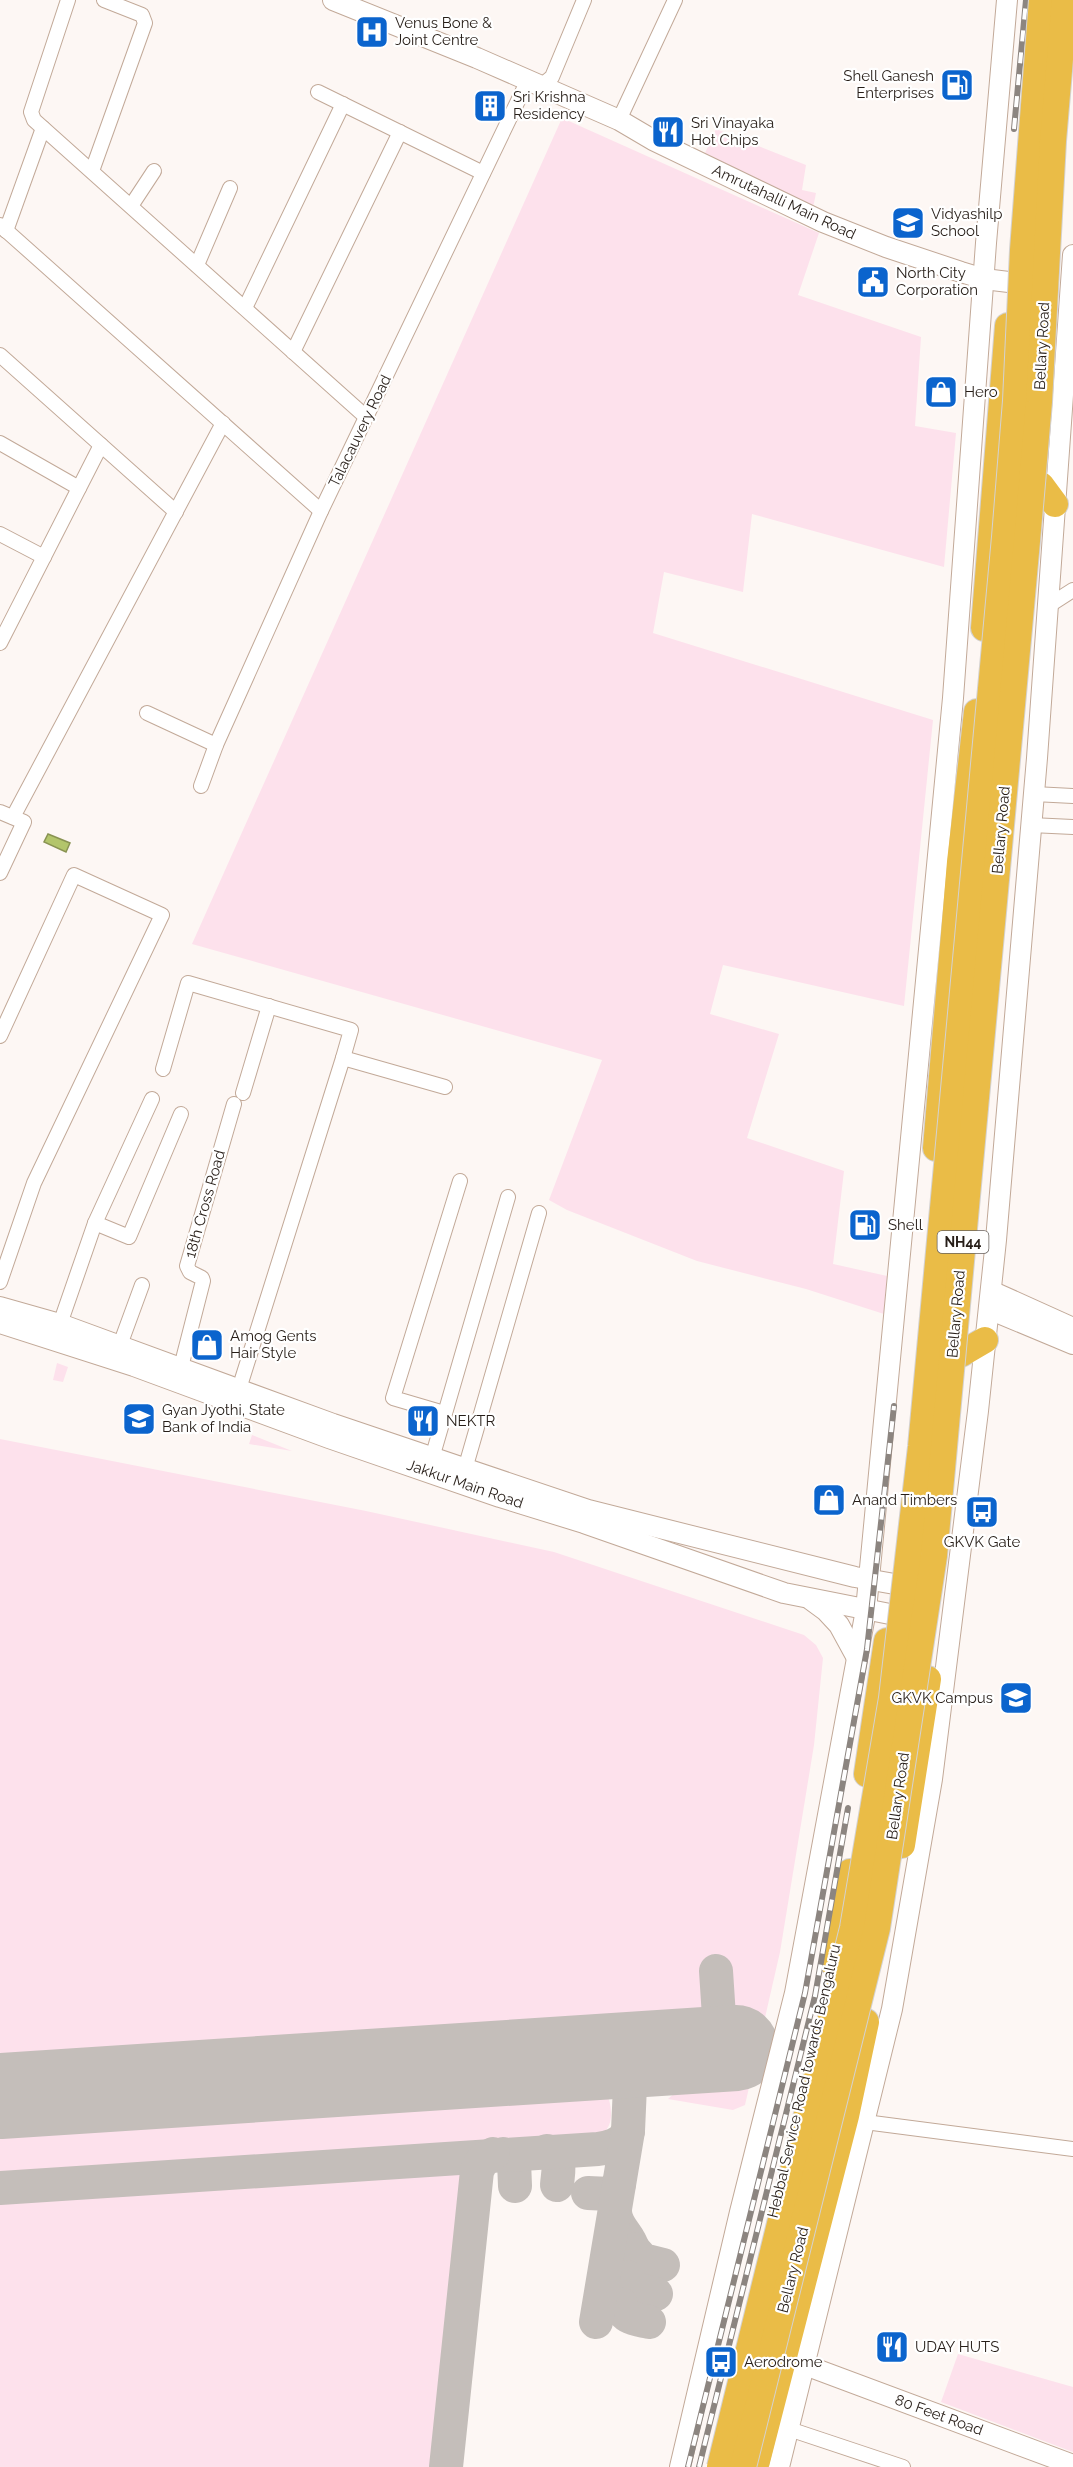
<svg xmlns="http://www.w3.org/2000/svg" width="1073" height="2467" font-family="Raleway,sans-serif">
	<style>
		.green { fill: #fde1ec }
		.water { fill: #b3c56b; stroke: #899352; stroke-width: 1.5 }
		.lines { fill: none; stroke-linecap: round; stroke-linejoin: round }
		.taxiway { stroke: #c4beba; stroke-width: 34 }
		.runway { stroke: #c4beba; stroke-width: 86 }
		.street-casing { stroke: #c2a998; stroke-width: 16 }
		.secondary-casing { stroke: #c2a998; stroke-width: 22 }
		.highway-casing { stroke: #d4d2d1; stroke-width: 28 }
		.street { stroke: #fff; stroke-width: 14 }
		.secondary { stroke: #fff; stroke-width: 20 }
		.highway { stroke: #eabc47; stroke-width: 26 }
		.rail-casing { stroke: #8c8580; stroke-width: 6 }
		.rail { stroke: #fff; stroke-width: 4; stroke-dasharray: 11; stroke-linecap: butt }
		.highway-bridge-casing { stroke: #d4d2d1; stroke-width: 28; stroke-linecap: butt }
		.highway-bridge { stroke: #eabc47; stroke-width: 26 }
		.labels { text-anchor: middle; dominant-baseline: central; stroke-width: 4.5; stroke-linejoin: round; paint-order: stroke }
		.shield { fill: #fff; stroke: #68625d; stroke-width: 1.5 }
		.shield-label { font-size: 14px; font-weight: bold; fill: #271e18 }
		.poi-label { font-size: 15px; fill: #271e18; stroke: #fff; text-anchor: start }
		.street-label { font-size: 15px; fill: #271e18; stroke: #fff }
	</style>
	<rect width="100%" height="100%" fill="#fdf7f4"/>
	<g class="green">
		<path d="M 562,118 L 819,233 L 798,295 L 921,337 L 915,426 L 956,433 L 944,567 L 752,514 L 743,592 L 664,572 L 653,633 L 933,720 L 904,1006 L 723,965 L 710,1014 L 779,1034 L 747,1138 L 844,1171 L 833,1264 L 887,1276 L 884,1314 L 806,1289 L 697,1261 L 567,1210 L 549,1200 L 602,1060 L 192,944 Z"/>
		<path d="M 716,129 L 806,165 L 802,190 L 816,193 L 813,208 L 705,153 Z"/>
		<path d="M 57,1363 L 68,1367 L 63,1382 L 53,1380 Z"/>
		<path d="M 252,1435 L 292,1451 L 249,1444 Z"/>
		<path d="M 0,1439 L 366,1511 L 554,1552 L 804,1635 L 816,1645 L 823,1658 L 814,1745 L 780,1952 L 745,2105 L 733,2110 L 668,2099 L 693,2076 L 739,2066 L 730,1967 L 701,1971 L 705,2024 L 705,2028 L 700,2030 L 0,2077 Z"/>
		<path d="M 591,2077 L 600,2079 C 609,2092 618,2122 603,2133 L 0,2174 L 0,2116 Z"/>
		<path d="M 462,2171 L 467,2175 L 469,2183 L 438,2467 L 0,2467 L 0,2203 Z"/>
		<path d="M 958,2354 L 1073,2387 L 1073,2452 L 941,2402 Z"/>
	</g>
	<path class="water" d="M 48,834 L 70,843 L 66,852 L 44,842 Z"/>
	<g class="lines">
		<g class="taxiway">
			<path d="M 699,2050 C 712,2049 718,2045 720,2032 L 716,1971"/>
			<path d="M 547,2151 C 563,2157 558,2171 557,2185"/>
			<path d="M 503,2154 L 514,2161 L 515,2186"/>
			<path d="M 0,2188 L 598,2149 C 611,2147 624,2144 628,2131"/>
			<path d="M 588,2193 L 610,2194 L 619,2184"/>
			<path d="M 615,2211 C 615,2227 629,2234 633,2249 L 620,2309"/>
			<path d="M 633,2249 L 643,2260 L 663,2265"/>
			<path d="M 627,2277 L 629,2285 L 636,2289 L 656,2294"/>
			<path d="M 621,2304 C 623,2319 636,2319 649,2322"/>
			<path d="M 596,2322 L 628,2131 L 631,2063 L 629,2058 L 619,2055"/>
			<path d="M 446,2467 L 477,2171 L 482,2161 L 493,2154"/>
		</g>
		<path class="runway" d="M 0,2096 L 736,2048"/>
		<defs>
			<g id="street">
				<path d="M 68,0 L 31,112 L 34,120 L 366,417"/>
				<path d="M 541,86 L 552,77 L 584,0"/>
				<path d="M 318,92 L 483,173"/>
				<path d="M 619,120 L 675,0"/>
				<path d="M 92,171 L 145,23 L 142,15 L 104,0"/>
				<path d="M 131,206 L 154,171"/>
				<path d="M 0,225 L 321,511"/>
				<path d="M 6,231 L 43,128"/>
				<path d="M 197,265 L 230,188"/>
				<path d="M 245,308 L 343,104"/>
				<path d="M 293,352 L 400,132"/>
				<path d="M 0,355 L 176,512"/>
				<path d="M 0,443 L 79,488"/>
				<path d="M 0,534 L 44,557"/>
				<path d="M 1048,606 L 1073,590"/>
				<path d="M 0,643 L 101,445"/>
				<path d="M 147,713 L 216,745"/>
				<path d="M 201,786 L 216,745 L 321,511 L 528,80"/>
				<path d="M 1034,794 L 1073,796"/>
				<path d="M 0,812 L 24,822 L 0,873"/>
				<path d="M 13,817 L 223,423"/>
				<path d="M 1031,825 L 1073,827"/>
				<path d="M 0,1036 L 74,875 L 162,915 L 34,1183 L 0,1282"/>
				<path d="M 163,1069 L 188,983 L 351,1030 L 343,1058"/>
				<path d="M 243,1093 L 269,1006"/>
				<path d="M 95,1223 L 129,1237 L 181,1114"/>
				<path d="M 60,1324 L 95,1223 L 152,1099"/>
				<path d="M 120,1345 L 142,1285"/>
				<path d="M 181,1367 L 203,1281 L 202,1278 L 190,1272 L 187,1266 L 234,1104"/>
				<path d="M 239,1389 L 343,1058 L 445,1087"/>
				<path d="M 444,1413 L 393,1398 L 460,1181"/>
				<path d="M 432,1458 L 508,1197"/>
				<path d="M 465,1469 L 539,1213"/>
				<path d="M 865,2122 L 1073,2149"/>
				<path d="M 789,2429 L 903,2467"/>
			</g>
			<g id="secondary">
				<path d="M 333,0 L 477,58 L 619,120 L 653,140 L 823,222 L 886,247 L 961,272 L 984,279 L 1034,285"/>
				<path d="M 991,1291 L 1073,1328"/>
				<path d="M 0,1307 L 60,1324 L 333,1424 L 588,1510 L 855,1577 L 917,1588"/>
				<path d="M 989,1309 L 1073,1344"/>
				<path d="M 0,1323 L 134,1366 L 329,1438 L 500,1497 L 584,1523 L 784,1593 L 915,1619"/>
				<path d="M 811,1600 L 826,1611 L 839,1625 L 857,1658"/>
				<path d="M 805,2365 L 1073,2465"/>
				<path d="M 680,2467 L 740,2212 L 795,1993 L 866,1610 L 953,698 L 986,243 L 1007,0"/>
				<path d="M 779,2467 L 892,2009 L 932,1779 L 978,1411 L 996,1240 L 1037,758 L 1073,255"/>
			</g>
			<g id="highway">
				<path d="M 1041,485 L 1055,504"/>
				<path d="M 984,628 L 1008,326"/>
				<path d="M 936,1148 L 960,862 L 977,712"/>
				<path d="M 961,1354 L 985,1340"/>
				<path d="M 867,1774 L 887,1641"/>
				<path d="M 902,1845 L 928,1679"/>
				<path d="M 833,1963 L 850,1872"/>
				<path d="M 757,2461 L 846,2116 L 866,2022"/>
			</g>
		</defs>
		<use href="#street" class="street-casing"/>
		<use href="#secondary" class="secondary-casing"/>
		<use href="#highway" class="highway-casing"/>
		<use href="#street" class="street"/>
		<use href="#secondary" class="secondary"/>
		<use href="#highway" class="highway"/>
		<defs>
			<g id="rail">
				<path d="M 1014,129 L 1026,0"/>
				<path d="M 688,2467 L 805,1993 L 867,1649 L 894,1406"/>
				<path d="M 699,2467 L 815,1996 L 848,1808"/>
			</g>
		</defs>
		<use href="#rail" class="rail-casing"/>
		<use href="#rail" class="rail"/>
		<defs>
			<g id="highway-bridge">
				<path d="M 720,2467 L 853,1928 L 892,1698 L 921,1447 L 1005,537 L 1016,401 L 1023,250 L 1042,0"/>
				<path d="M 743,2467 L 877,1928 L 934,1556 L 1027,541 L 1039,402 L 1053,141 L 1065,0"/>
			</g>
		</defs>
		<use href="#highway-bridge" class="highway-bridge-casing"/>
		<use href="#highway-bridge" class="highway-bridge"/>
	</g>
	<defs>
		<symbol id="hospital-square" viewBox="-11 -11 22 22"><rect x="-9" y="-9" width="18" height="18" rx="4" fill="#0b64cd" stroke="#fff"/><path d="M-5-5h3v3.5h4V-5h3V5h-3V1.5h-4V5h-3Z" fill="#fff"/></symbol>
		<symbol id="fuel-square" viewBox="-11 -11 22 22"><rect x="-9" y="-9" width="18" height="18" rx="4" fill="#0b64cd" stroke="#fff"/><path d="M-5.5-6h7V0h2V4h1.3V-2.5L3-4.5l.8-.8L6-3V5H2.5V1h-1V6h-7ZM-4.2-4.7v3.2H.2V-4.7Z" fill="#fff"/></symbol>
		<symbol id="building-square" viewBox="-11 -11 22 22"><rect x="-9" y="-9" width="18" height="18" rx="4" fill="#0b64cd" stroke="#fff"/><path d="M-4-6H4V6H1V3H-1V6H-4ZM-2.5-4.3h1.7v1.8h-1.7ZM.8-4.3h1.7v1.8H.8ZM-2.5-1h1.7V.8h-1.7ZM.8-1h1.7V.8H.8Z" fill="#fff"/></symbol>
		<symbol id="restaurant-square" viewBox="-11 -11 22 22"><rect x="-9" y="-9" width="18" height="18" rx="4" fill="#0b64cd" stroke="#fff"/><path d="M-5-6h1v4h1v-4h1v4h1v-4h1v5L-1.5 .5V6h-2V.5L-5-1ZM5-6V6H3V1.5H1.5Q1.5-4 5-6Z" fill="#fff"/></symbol>
		<symbol id="school-square" viewBox="-11 -11 22 22"><rect x="-9" y="-9" width="18" height="18" rx="4" fill="#0b64cd" stroke="#fff"/><path d="M0-5L7-2L0 1L-7-2ZM-4 1L0 2.5L4 1V4Q0 6-4 4Z" fill="#fff"/></symbol>
		<symbol id="civic-square" viewBox="-11 -11 22 22"><rect x="-9" y="-9" width="18" height="18" rx="4" fill="#0b64cd" stroke="#fff"/><path d="M-.6-6.5H3V-4.5H.6V-3L4-1V1h2V6H-6V1h2V-1L-.6-3ZM-1.2 2.5V6h2.4V2.5Z" fill="#fff"/></symbol>
		<symbol id="shop-square" viewBox="-11 -11 22 22"><rect x="-9" y="-9" width="18" height="18" rx="4" fill="#0b64cd" stroke="#fff"/><path d="M-5-2.5h2.3a2.7 3.5 0 0 1 5.4 0H5L5.5 6h-11ZM-1.5-2.5h3a1.5 2.3 0 0 0-3 0Z" fill="#fff"/></symbol>
		<symbol id="university-square" viewBox="-11 -11 22 22"><rect x="-9" y="-9" width="18" height="18" rx="4" fill="#0b64cd" stroke="#fff"/><path d="M0-5L7-2L0 1L-7-2ZM-4 1L0 2.5L4 1V4Q0 6-4 4Z" fill="#fff"/></symbol>
		<symbol id="bus-square" viewBox="-11 -11 22 22"><rect x="-9" y="-9" width="18" height="18" rx="4" fill="#0b64cd" stroke="#fff"/><path d="M-5-6H5V4H4V6H2V4H-2V6H-4V4H-5ZM-3.5-4V0h7V-4ZM-3.5 1.2v1.5H-2V1.2ZM2 1.2v1.5H3.5V1.2Z" fill="#fff"/></symbol>
	</defs>
	<g fill-rule="evenodd">
		<use href="#hospital-square" x="353" y="13" width="38" height="38"/>
		<use href="#fuel-square" x="938" y="66" width="38" height="38"/>
		<use href="#building-square" x="471" y="87" width="38" height="38"/>
		<use href="#restaurant-square" x="649" y="113" width="38" height="38"/>
		<use href="#school-square" x="889" y="204" width="38" height="38"/>
		<use href="#civic-square" x="854" y="263" width="38" height="38"/>
		<use href="#shop-square" x="922" y="373" width="38" height="38"/>
		<use href="#fuel-square" x="846" y="1206" width="38" height="38"/>
		<use href="#shop-square" x="188" y="1326" width="38" height="38"/>
		<use href="#university-square" x="120" y="1400" width="38" height="38"/>
		<use href="#restaurant-square" x="404" y="1402" width="38" height="38"/>
		<use href="#shop-square" x="810" y="1481" width="38" height="38"/>
		<use href="#bus-square" x="963" y="1493" width="38" height="38"/>
		<use href="#university-square" x="997" y="1679" width="38" height="38"/>
		<use href="#restaurant-square" x="873" y="2328" width="38" height="38"/>
		<use href="#bus-square" x="702" y="2343" width="38" height="38"/>
	</g>
	<g class="labels">
		<rect class="shield" x="937.5" y="1231" width="51" height="22" rx="4.5"/>
		<g class="shield-label">
			<text x="963" y="1242">NH44</text>
		</g>
		<g class="poi-label">
			<text x="395" y="23">Venus Bone &amp;<tspan x="395" dy="17">Joint Centre</tspan></text>
			<text x="934" y="76" text-anchor="end">Shell Ganesh<tspan x="934" dy="17">Enterprises</tspan></text>
			<text x="513" y="97">Sri Krishna<tspan x="513" dy="17">Residency</tspan></text>
			<text x="691" y="123">Sri Vinayaka<tspan x="691" dy="17">Hot Chips</tspan></text>
			<text x="931" y="214">Vidyashilp<tspan x="931" dy="17">School</tspan></text>
			<text x="896" y="273">North City<tspan x="896" dy="17">Corporation</tspan></text>
			<text x="964" y="392">Hero</text>
			<text x="888" y="1225">Shell</text>
			<text x="230" y="1336">Amog Gents<tspan x="230" dy="17">Hair Style</tspan></text>
			<text x="162" y="1410">Gyan Jyothi, State<tspan x="162" dy="17">Bank of India</tspan></text>
			<text x="446" y="1421">NEKTR</text>
			<text x="852" y="1500">Anand Timbers</text>
			<text x="982" y="1542" text-anchor="middle">GKVK Gate</text>
			<text x="993" y="1698" text-anchor="end">GKVK Campus</text>
			<text x="915" y="2347">UDAY HUTS</text>
			<text x="744" y="2362">Aerodrome</text>
		</g>
		<g class="street-label">
			<text transform="translate(784 202) rotate(25)">Amrutahalli Main Road</text>
			<text transform="translate(1042 346) rotate(-87)">Bellary Road</text>
			<text transform="translate(360 431) rotate(-64)">Talacauvery Road</text>
			<text transform="translate(1001 830) rotate(-85)">Bellary Road</text>
			<text transform="translate(205 1204) rotate(-74)">18th Cross Road</text>
			<text transform="translate(956 1314) rotate(-85)">Bellary Road</text>
			<text transform="translate(465 1484) rotate(19)">Jakkur Main Road</text>
			<text transform="translate(898 1796) rotate(-82)">Bellary Road</text>
			<text transform="translate(804 2081) rotate(-77)">Hebbal Service Road towards Bengaluru</text>
			<text transform="translate(793 2270) rotate(-76)">Bellary Road</text>
			<text transform="translate(939 2415) rotate(20)">80 Feet Road</text>
		</g>
	</g>
</svg>
